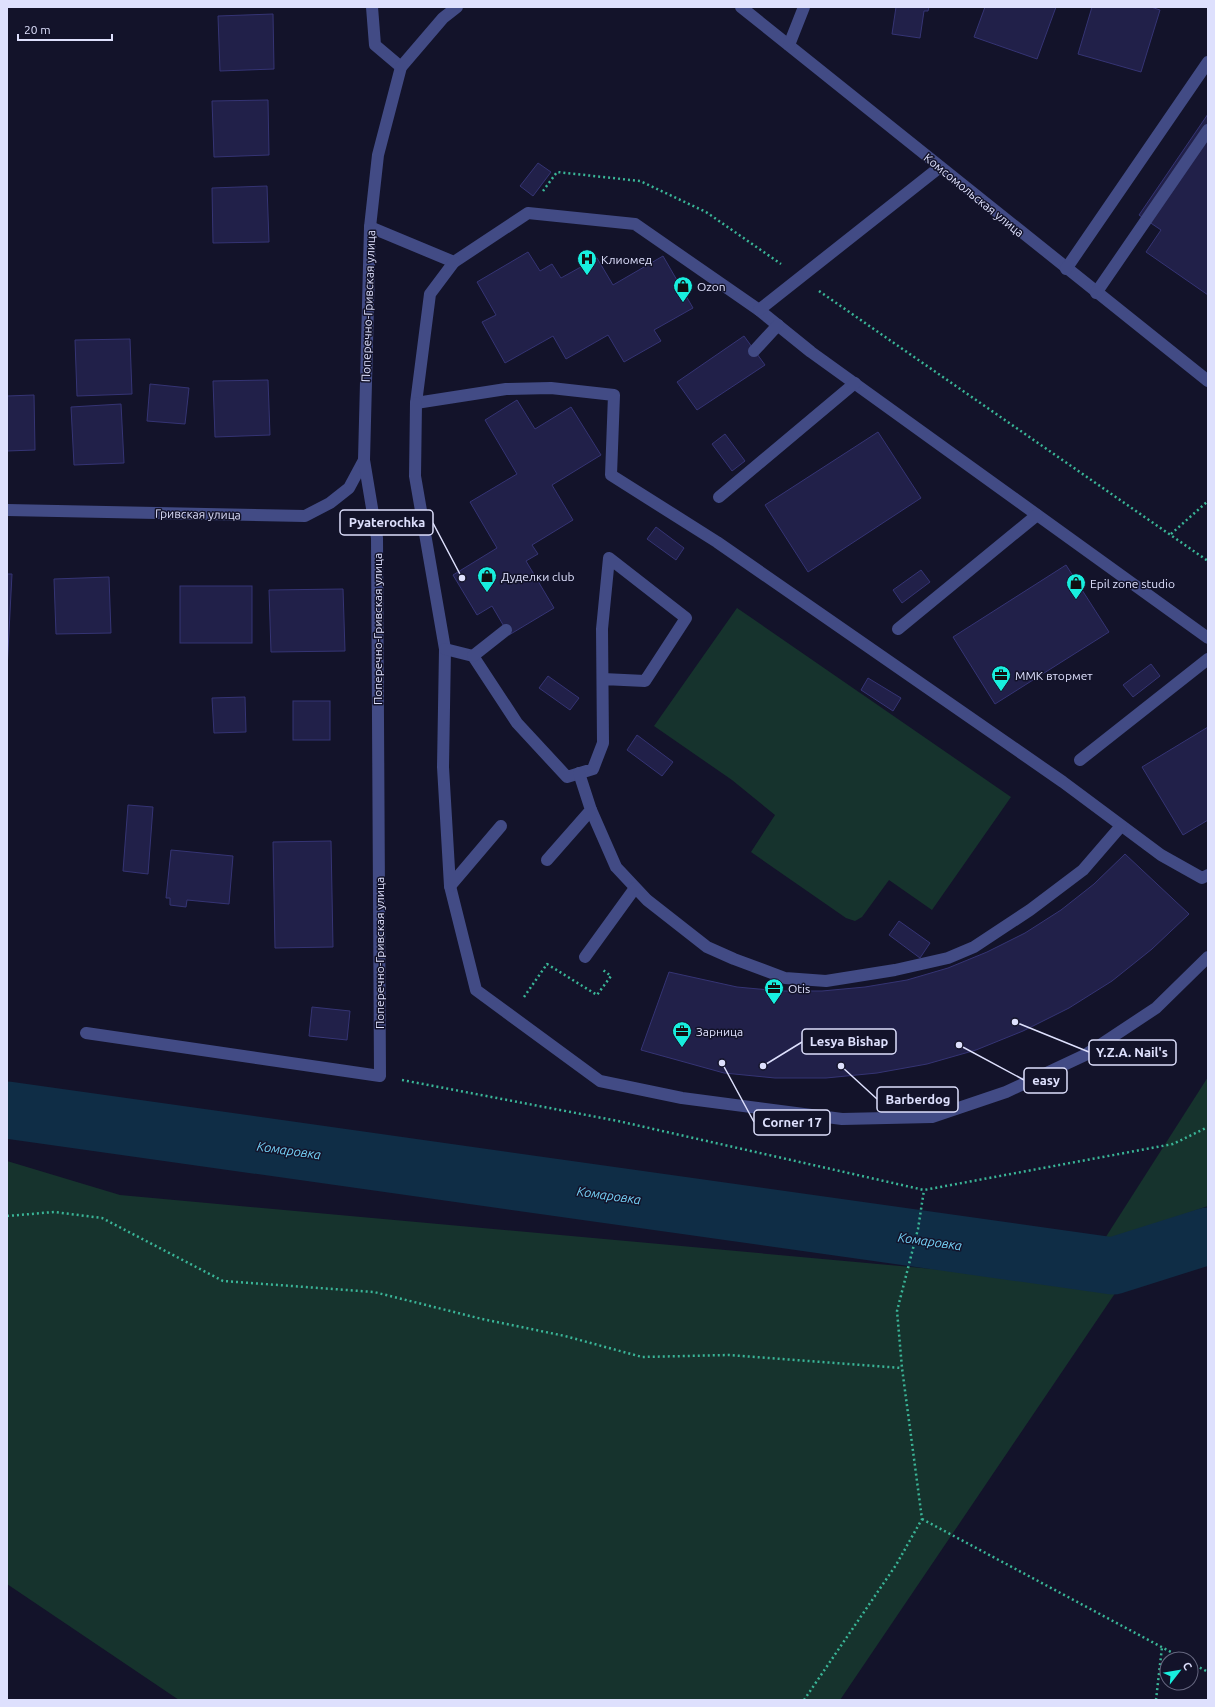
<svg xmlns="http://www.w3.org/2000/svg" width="1215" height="1707" font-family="Ubuntu,sans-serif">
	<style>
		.green { fill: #16332d }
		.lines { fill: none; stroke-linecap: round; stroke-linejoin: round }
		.river { stroke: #0f2d46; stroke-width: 57 }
		.building { fill: #212049; stroke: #353474 }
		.path { stroke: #3ab597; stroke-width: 2.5; stroke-dasharray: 2 3; stroke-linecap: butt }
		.minor { stroke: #424b85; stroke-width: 12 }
		.labels { text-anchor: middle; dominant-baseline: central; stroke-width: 3; stroke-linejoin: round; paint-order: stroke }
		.street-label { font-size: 12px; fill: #dee0fd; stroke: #13132a }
		.poi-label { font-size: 12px; fill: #dee0fd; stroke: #13132a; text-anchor: start }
		.water-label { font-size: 13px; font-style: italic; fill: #74d0f5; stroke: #13132a }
		.leader { fill: none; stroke: #dee0fd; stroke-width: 1.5 }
		.callout-dot { fill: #dee0fd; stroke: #13132a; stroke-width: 1.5 }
		.callout { fill: #13132a; stroke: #dee0fd; stroke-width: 1.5 }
		.callout-label { font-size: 13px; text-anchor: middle; font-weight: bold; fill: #dee0fd }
	</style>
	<rect width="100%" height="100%" fill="#13132a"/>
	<g class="green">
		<path d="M 737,608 L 1011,797 L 932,910 L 889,880 L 862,917 L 855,921 L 846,918 L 751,852 L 775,815 L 732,780 L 654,726 Z"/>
		<path d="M 1208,1077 L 1208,1206 L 1102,1243 Z"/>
		<path d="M 7,1161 L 120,1195 L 1120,1286 L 840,1700 L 179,1700 L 7,1584 Z"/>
	</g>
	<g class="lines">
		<path class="river" d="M 7,1110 L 1113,1266 L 1208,1236"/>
	</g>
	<g class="building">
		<path d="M 896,7 L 929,7 L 928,11 L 924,11 L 920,38 L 892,34 Z"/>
		<path d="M 985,7 L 1056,7 L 1037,59 L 974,37 Z"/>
		<path d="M 1092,7 L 1151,7 L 1160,10 L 1141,72 L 1078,54 Z"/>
		<path d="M 273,14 L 274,69 L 220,71 L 218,16 Z"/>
		<path d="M 268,100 L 269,155 L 214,157 L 212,101 Z"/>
		<path d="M 1208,114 L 1208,295 L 1146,252 L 1161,230 L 1139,215 Z"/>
		<path d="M 538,163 L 551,172 L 533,196 L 520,186 Z"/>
		<path d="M 267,186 L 269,242 L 213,243 L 212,188 Z"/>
		<path d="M 528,252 L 540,271 L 552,264 L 561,278 L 597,258 L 613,285 L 663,256 L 693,308 L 654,330 L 661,341 L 624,362 L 608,335 L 566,359 L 553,336 L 505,363 L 482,322 L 496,315 L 477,282 Z"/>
		<path d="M 744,336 L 765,365 L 697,410 L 677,382 Z"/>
		<path d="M 130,339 L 132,394 L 77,396 L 75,340 Z"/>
		<path d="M 268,380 L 270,435 L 215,437 L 213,381 Z"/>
		<path d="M 150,384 L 189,388 L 185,424 L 147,421 Z"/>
		<path d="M 34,395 L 35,450 L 7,451 L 7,396 Z"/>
		<path d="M 517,400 L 535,429 L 571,407 L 601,455 L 552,485 L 573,520 L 532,545 L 538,554 L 526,561 L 554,608 L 509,635 L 492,606 L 477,615 L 453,575 L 497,548 L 470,502 L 517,474 L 485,420 Z"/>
		<path d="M 121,404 L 124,463 L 74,465 L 71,407 Z"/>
		<path d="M 878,432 L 921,498 L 808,572 L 765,505 Z"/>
		<path d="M 725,434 L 745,461 L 732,471 L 712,444 Z"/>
		<path d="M 656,527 L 684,548 L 676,560 L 647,539 Z"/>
		<path d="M 1066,565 L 1109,632 L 995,704 L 953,637 Z"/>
		<path d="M 921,570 L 930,582 L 902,603 L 893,590 Z"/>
		<path d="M 7,574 L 12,574 L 7,670 Z"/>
		<path d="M 109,577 L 111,633 L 56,634 L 54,579 Z"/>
		<rect x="180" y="586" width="72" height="57"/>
		<path d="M 343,589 L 345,651 L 271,652 L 269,590 Z"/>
		<path d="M 1151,664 L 1160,676 L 1133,697 L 1123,685 Z"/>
		<path d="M 548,676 L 579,698 L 570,710 L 539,688 Z"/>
		<path d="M 868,678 L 901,698 L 893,711 L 861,690 Z"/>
		<path d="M 245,697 L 246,732 L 214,733 L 212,698 Z"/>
		<rect x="293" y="701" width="37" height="39"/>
		<path d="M 1208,727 L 1208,820 L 1183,835 L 1142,767 Z"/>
		<path d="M 637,735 L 673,762 L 662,776 L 627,750 Z"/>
		<path d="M 128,805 L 153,807 L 148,874 L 123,871 Z"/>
		<path d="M 331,841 L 333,947 L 275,948 L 273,842 Z"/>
		<path d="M 171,850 L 233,856 L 229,904 L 187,900 L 186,907 L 170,905 L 170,898 L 166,898 Z"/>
		<path d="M 1125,854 L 1189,914 L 1152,949 L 1112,981 L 1069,1008 L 1023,1031 L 976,1050 L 927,1064 L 877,1073 L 826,1078 L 775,1078 L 724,1073 L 641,1050 L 669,972 L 737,987 L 780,991 L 822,991 L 865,987 L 907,980 L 948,968 L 987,952 L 1025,933 L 1061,910 L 1094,884 Z"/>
		<path d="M 899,921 L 930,943 L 920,958 L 889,935 Z"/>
		<path d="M 312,1007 L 350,1011 L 347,1040 L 309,1036 Z"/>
	</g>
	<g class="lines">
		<g class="path">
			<path d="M 543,191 L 557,172 L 640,181 L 706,212 L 781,264"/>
			<path d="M 819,291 L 1208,561"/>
			<path d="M 1171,534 L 1208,501"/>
			<path d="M 524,997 L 547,964 L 597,995 L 611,976 L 603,970"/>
			<path d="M 402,1080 L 618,1121 L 924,1190 L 1173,1144 L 1208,1127"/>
			<path d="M 7,1216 L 54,1212 L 102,1218 L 223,1281 L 374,1292 L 482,1319 L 565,1336 L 642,1357 L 729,1355 L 902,1368"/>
			<path d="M 922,1519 L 1184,1659"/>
			<path d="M 1191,1663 L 1208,1672"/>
			<path d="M 804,1700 L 896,1565 L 922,1519 L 902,1368 L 897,1311 L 918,1229 L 924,1190"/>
			<path d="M 1156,1700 L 1162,1647"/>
		</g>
		<g class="minor">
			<path d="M 372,7 L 375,45 L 401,67"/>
			<path d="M 741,7 L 1208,381"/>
			<path d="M 789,45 L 804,7"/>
			<path d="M 370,227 L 454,262 L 528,213 L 635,224 L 759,310 L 811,352 L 1208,638"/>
			<path d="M 454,262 L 430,294 L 416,403 L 506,389 L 551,388 L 614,395 L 611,475 L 717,542 L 1063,782 L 1161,855 L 1202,878 L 1208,875"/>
			<path d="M 1066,269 L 1208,62"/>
			<path d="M 1096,293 L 1208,130"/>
			<path d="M 759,310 L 940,167"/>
			<path d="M 754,351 L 778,325"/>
			<path d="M 416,403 L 415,476 L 445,649 L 443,767 L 450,886 L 476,990 L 600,1081 L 682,1098 L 842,1119 L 932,1117 L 1006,1092 L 1085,1055 L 1156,1008 L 1208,957"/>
			<path d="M 719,497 L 855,383"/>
			<path d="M 7,510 L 305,516 L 330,503 L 349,488 L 364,460"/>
			<path d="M 898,629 L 1037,515"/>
			<path d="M 445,649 L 473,656 L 517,723 L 567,777 L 593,769 L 603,743 L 602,629 L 609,558 L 686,618 L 645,681 L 603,679"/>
			<path d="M 473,656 L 506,630"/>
			<path d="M 1080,760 L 1208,659"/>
			<path d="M 591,810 L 616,867 L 647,900 L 707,947 L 734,959 L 785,978 L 826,981 L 895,970 L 948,958 L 974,947 L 1030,910 L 1083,870 L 1121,826"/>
			<path d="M 547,860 L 591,810 L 579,773"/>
			<path d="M 450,886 L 501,826"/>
			<path d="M 585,957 L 635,888"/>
			<path d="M 86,1033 L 380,1076 L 377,538 L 364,460 L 370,227 L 378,155 L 401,67 L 443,18 L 457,7"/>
		</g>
	</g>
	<defs>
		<symbol id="hospital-pin" viewBox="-11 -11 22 30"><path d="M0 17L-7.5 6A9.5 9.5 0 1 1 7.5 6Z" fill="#18eede" stroke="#13132a"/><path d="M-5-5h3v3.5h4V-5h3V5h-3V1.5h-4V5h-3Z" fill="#111"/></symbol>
		<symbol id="shop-pin" viewBox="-11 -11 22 30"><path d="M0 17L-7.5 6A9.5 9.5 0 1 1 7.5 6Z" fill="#18eede" stroke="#13132a"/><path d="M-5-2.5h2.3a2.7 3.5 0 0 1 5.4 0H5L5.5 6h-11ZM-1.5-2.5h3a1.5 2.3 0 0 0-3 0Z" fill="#111"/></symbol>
		<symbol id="office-pin" viewBox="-11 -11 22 30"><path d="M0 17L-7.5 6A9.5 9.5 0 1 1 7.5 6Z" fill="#18eede" stroke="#13132a"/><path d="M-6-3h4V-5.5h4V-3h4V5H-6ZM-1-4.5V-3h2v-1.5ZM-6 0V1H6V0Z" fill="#111"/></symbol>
	</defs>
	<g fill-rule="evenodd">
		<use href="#hospital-pin" x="576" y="248" width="22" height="30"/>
		<use href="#shop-pin" x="672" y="275" width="22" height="30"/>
		<use href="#shop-pin" x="476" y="565" width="22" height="30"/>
		<use href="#shop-pin" x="1065" y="572" width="22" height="30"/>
		<use href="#office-pin" x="990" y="664" width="22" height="30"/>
		<use href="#office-pin" x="763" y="977" width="22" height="30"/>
		<use href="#office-pin" x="671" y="1020" width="22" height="30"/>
	</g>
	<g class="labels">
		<g class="street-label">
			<text transform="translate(974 195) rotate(39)">Комсомольская улица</text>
			<text transform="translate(368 306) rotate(-88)">Поперечно-Гривская улица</text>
			<text transform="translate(198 514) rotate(1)">Гривская улица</text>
			<text transform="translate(377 629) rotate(-90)">Поперечно-Гривская улица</text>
			<text transform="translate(379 953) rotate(-90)">Поперечно-Гривская улица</text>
		</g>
		<g class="poi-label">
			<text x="601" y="259">Клиомед</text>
			<text x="697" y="286">Ozon</text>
			<text x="501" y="576">Дуделки club</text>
			<text x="1090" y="583">Epil zone studio</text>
			<text x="1015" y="675">ММК втормет</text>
			<text x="788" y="988">Otis</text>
			<text x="696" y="1031">Зарница</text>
		</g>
		<g class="water-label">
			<text transform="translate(289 1150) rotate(8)">Комаровка</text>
			<text transform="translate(609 1195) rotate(8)">Комаровка</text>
			<text transform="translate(930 1241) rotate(8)">Комаровка</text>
		</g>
	</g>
	<path class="leader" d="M462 578L433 523M763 1066L802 1042M1015 1022L1089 1052M959 1045L1024 1080M841 1066L877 1099M722 1063L754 1122"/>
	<g class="callout-dot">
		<circle cx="462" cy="578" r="4"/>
		<circle cx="763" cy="1066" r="4"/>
		<circle cx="1015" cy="1022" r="4"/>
		<circle cx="959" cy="1045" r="4"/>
		<circle cx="841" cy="1066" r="4"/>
		<circle cx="722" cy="1063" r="4"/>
	</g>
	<g class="callout">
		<rect x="340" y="510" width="93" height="25" rx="4"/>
		<rect x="802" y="1029" width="94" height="25" rx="4"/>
		<rect x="1089" y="1040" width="87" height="25" rx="4"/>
		<rect x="1024" y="1068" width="43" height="25" rx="4"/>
		<rect x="877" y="1087" width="81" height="25" rx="4"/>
		<rect x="754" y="1110" width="76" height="25" rx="4"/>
	</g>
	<g class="callout-label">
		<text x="387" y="527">Pyaterochka</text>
		<text x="849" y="1046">Lesya Bishap</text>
		<text x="1132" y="1057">Y.Z.A. Nail's</text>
		<text x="1046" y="1085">easy</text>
		<text x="918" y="1104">Barberdog</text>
		<text x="792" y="1127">Corner 17</text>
	</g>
	<rect width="1215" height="1707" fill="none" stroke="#dee0fd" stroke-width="16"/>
	<g transform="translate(1179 1671) rotate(59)"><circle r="19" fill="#13132a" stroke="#64657e"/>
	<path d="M0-3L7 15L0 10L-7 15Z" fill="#18eede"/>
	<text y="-6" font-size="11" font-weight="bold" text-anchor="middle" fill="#dee0fd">С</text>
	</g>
	<path d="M18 34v6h94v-6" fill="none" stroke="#dee0fd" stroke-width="2"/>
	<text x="24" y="34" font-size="12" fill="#dee0fd" stroke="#13132a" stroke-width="3" paint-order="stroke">20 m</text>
</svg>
